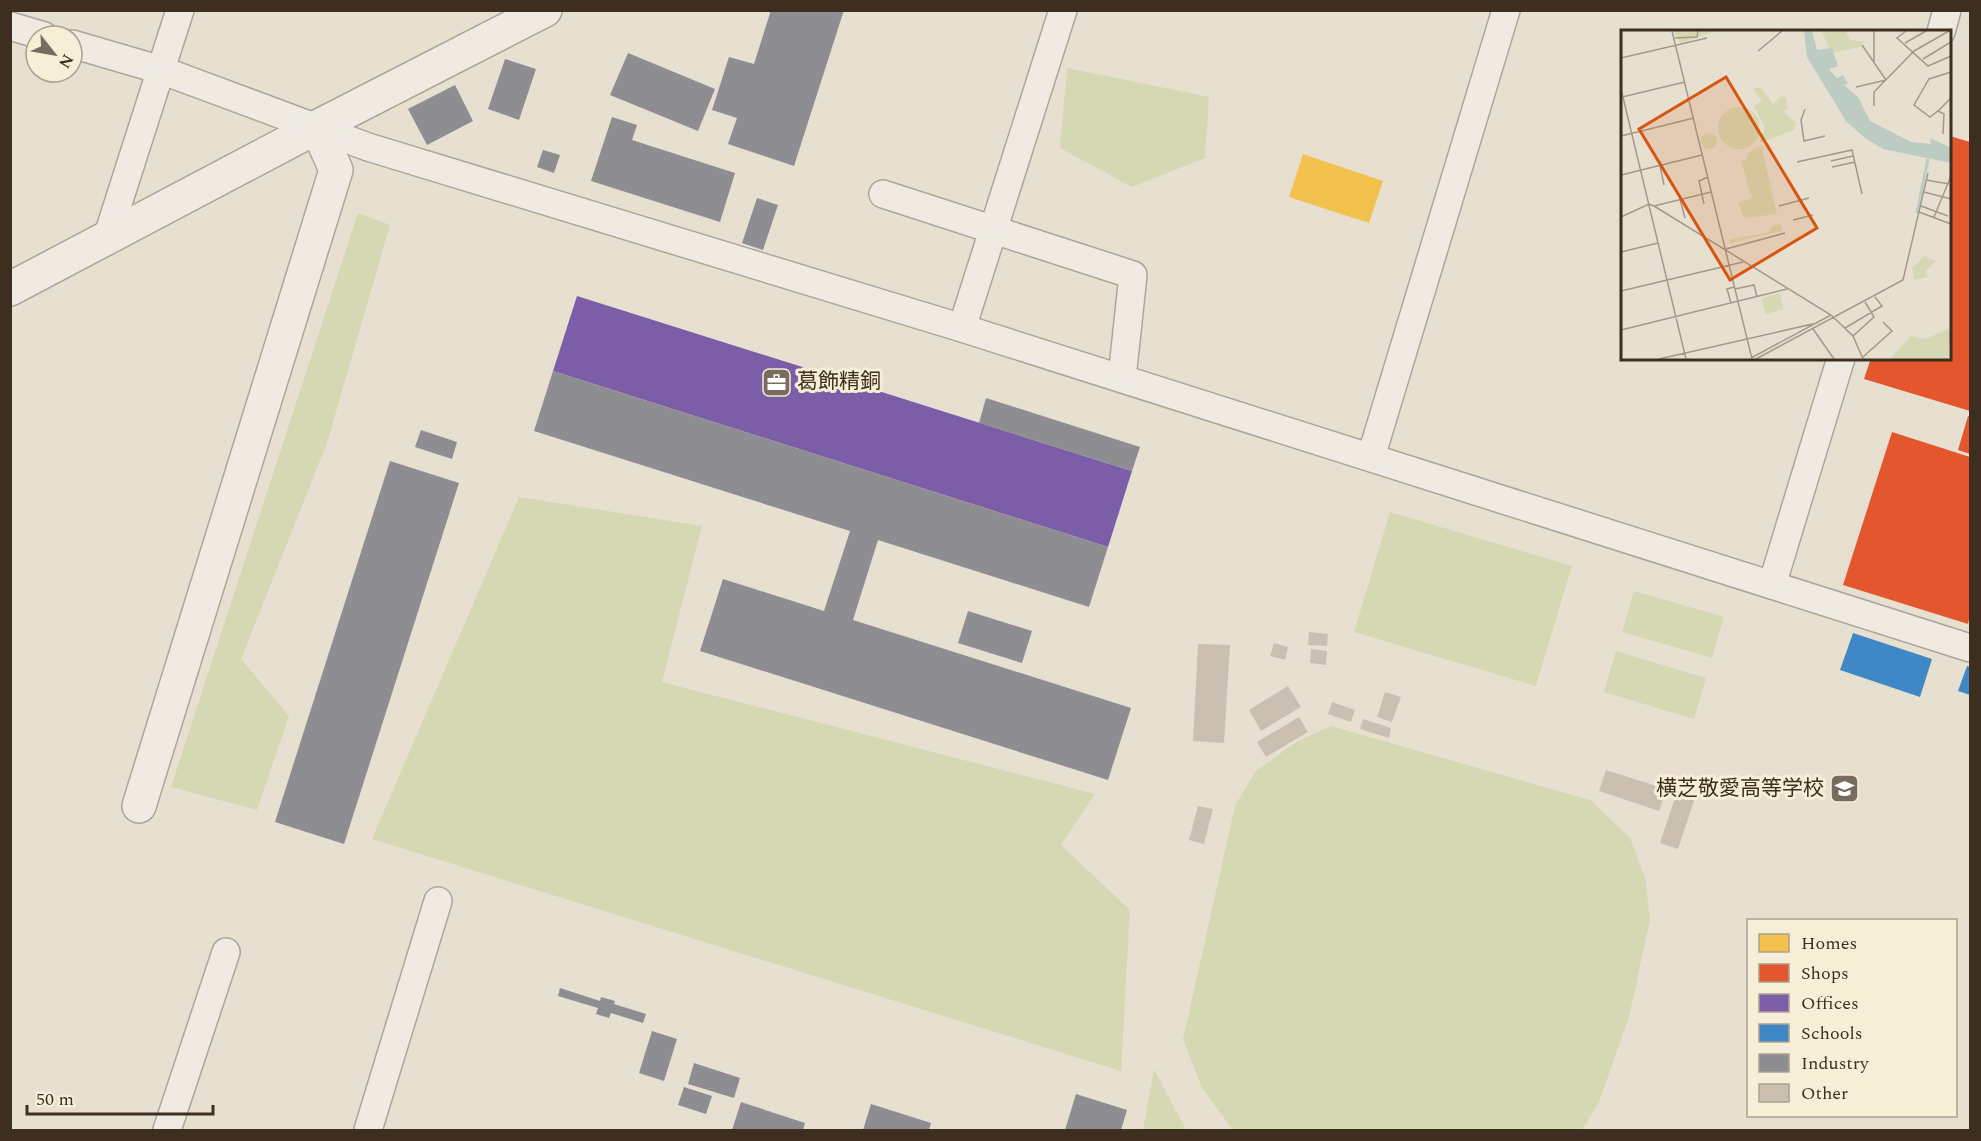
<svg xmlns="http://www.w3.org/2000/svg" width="1981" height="1141" font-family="Spectral,'Noto Sans JP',serif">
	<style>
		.green { fill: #d6d7b3 }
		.homes { fill: #f2c14e }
		.shops { fill: #e4572e }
		.offices { fill: #7b5ea7 }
		.schools { fill: #3f88c5 }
		.industry { fill: #8d8d92 }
		.building { fill: #cbbfb2 }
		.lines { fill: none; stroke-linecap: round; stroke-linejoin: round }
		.minor-casing { stroke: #ada599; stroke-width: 30 }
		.tertiary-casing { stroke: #ada599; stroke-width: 36 }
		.minor { stroke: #efebe3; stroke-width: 27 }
		.tertiary { stroke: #efebe3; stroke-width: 33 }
		.labels { text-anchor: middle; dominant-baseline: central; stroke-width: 6; stroke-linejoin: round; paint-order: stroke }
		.poi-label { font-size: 21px; fill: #3d2e20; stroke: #f7eed8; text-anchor: start }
		.inset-river { fill: none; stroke: #bcccc2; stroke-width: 3 }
		.inset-road { fill: none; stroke: #a3998a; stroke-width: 1.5 }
		.view { fill: #d7550e; fill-opacity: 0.15; stroke: #d7550e; stroke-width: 3 }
		.inset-edge { fill: none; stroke: #3d2e20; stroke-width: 3 }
	</style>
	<rect width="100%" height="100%" fill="#e7e0d1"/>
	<g class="green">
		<path d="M 1067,68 L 1209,97 L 1205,158 L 1132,187 L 1060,148 Z"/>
		<path d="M 358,213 L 390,225 L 327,443 L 241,659 L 289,716 L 257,810 L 171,787 Z"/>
		<path d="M 519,497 L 702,526 L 662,682 L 1095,794 L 1061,845 L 1130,910 L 1121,1071 L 372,839 Z"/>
		<path d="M 1390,512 L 1572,566 L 1536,686 L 1354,632 Z"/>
		<path d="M 1634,591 L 1724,617 L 1712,658 L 1622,632 Z"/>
		<path d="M 1616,651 L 1706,678 L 1694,719 L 1604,692 Z"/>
		<path d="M 1331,726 L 1590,800 L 1630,838 L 1645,877 L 1650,919 L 1629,1017 L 1599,1102 L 1582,1130 L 1233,1130 L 1202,1088 L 1183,1039 L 1235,806 L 1255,772 L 1296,742 Z"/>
		<path d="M 1154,1069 L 1186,1130 L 1143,1130 Z"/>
	</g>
	<path class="homes" d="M 1303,154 L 1383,181 L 1369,223 L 1289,197 Z"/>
	<g class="shops">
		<path d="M 1950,136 L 1970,142 L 1970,411 L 1864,379 L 1871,358 L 1950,358 Z"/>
		<path d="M 1968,416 L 1970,417 L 1970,454 L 1958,450 Z"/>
		<path d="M 1892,432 L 1970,457 L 1970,615 L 1968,624 L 1843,585 Z"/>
	</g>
	<path class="offices" d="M 577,296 L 1132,471 L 1108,547 L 553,371 Z"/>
	<g class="schools">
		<path d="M 1853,633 L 1932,659 L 1920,697 L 1840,670 Z"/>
		<path d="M 1967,666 L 1970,667 L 1970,695 L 1958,691 Z"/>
	</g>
	<g class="industry">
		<path d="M 771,10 L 844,10 L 794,166 L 728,144 L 737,118 L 712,110 L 729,57 L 754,64 Z"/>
		<path d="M 628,53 L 715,89 L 698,131 L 610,95 Z"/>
		<path d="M 505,59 L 536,69 L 519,120 L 488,109 Z"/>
		<path d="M 455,85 L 473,121 L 427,145 L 408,109 Z"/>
		<path d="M 612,117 L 637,125 L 632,140 L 735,173 L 720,222 L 591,181 Z"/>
		<path d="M 543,150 L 560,155 L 554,173 L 537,167 Z"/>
		<path d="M 757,198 L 778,205 L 763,250 L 742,243 Z"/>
		<path d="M 553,371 L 1108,547 L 1089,607 L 878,540 L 853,620 L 1131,708 L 1108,780 L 700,651 L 723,579 L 824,611 L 850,531 L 534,431 Z"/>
		<path d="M 986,398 L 1140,447 L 1132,471 L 979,423 Z"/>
		<path d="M 421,430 L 457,442 L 452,459 L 415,447 Z"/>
		<path d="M 390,461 L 459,483 L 344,844 L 275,822 Z"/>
		<path d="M 968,611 L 1032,631 L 1022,663 L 958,643 Z"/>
		<path d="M 560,988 L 600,1001 L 601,997 L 615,1001 L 614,1004 L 646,1014 L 643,1023 L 611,1013 L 609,1018 L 596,1014 L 598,1008 L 558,996 Z"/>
		<path d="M 652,1031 L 677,1039 L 664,1081 L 639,1073 Z"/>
		<path d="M 694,1063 L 740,1078 L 734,1098 L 688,1084 Z"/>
		<path d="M 684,1087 L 712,1096 L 706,1114 L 678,1105 Z"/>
		<path d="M 1076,1094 L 1127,1110 L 1121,1130 L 1065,1130 Z"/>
		<path d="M 741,1102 L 805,1123 L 803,1130 L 732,1130 Z"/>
		<path d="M 871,1104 L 931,1123 L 929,1130 L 863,1130 Z"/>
	</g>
	<g class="building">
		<path d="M 1309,632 L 1328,634 L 1327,646 L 1308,645 Z"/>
		<path d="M 1274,643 L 1288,647 L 1285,660 L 1270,656 Z"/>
		<path d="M 1198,644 L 1230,645 L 1224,743 L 1193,741 Z"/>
		<path d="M 1311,649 L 1327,651 L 1326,665 L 1310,663 Z"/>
		<path d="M 1288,686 L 1301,707 L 1261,731 L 1249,710 Z"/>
		<path d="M 1385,692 L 1401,697 L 1392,722 L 1377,717 Z"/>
		<path d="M 1332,702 L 1355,710 L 1351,722 L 1328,714 Z"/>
		<path d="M 1299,717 L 1308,732 L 1266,757 L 1257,742 Z"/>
		<path d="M 1363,719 L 1391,728 L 1389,738 L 1360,729 Z"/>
		<path d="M 1606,770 L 1666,789 L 1659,811 L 1599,791 Z"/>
		<path d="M 1677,792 L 1695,798 L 1678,849 L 1660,843 Z"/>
		<path d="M 1198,806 L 1213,809 L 1204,844 L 1189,840 Z"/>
	</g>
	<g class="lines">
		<defs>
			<g id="minor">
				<path d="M 10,26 L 44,36"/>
				<path d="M 1941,32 L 1947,10"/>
				<path d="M 72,44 L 161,70 L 368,147 L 962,328 L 1970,648"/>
				<path d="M 883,194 L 1133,275 L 1122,378"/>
				<path d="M 107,238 L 180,10"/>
				<path d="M 962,328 L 1063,10"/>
				<path d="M 1371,457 L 1506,10"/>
				<path d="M 1772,585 L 1841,358"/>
				<path d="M 167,1130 L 226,952"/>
				<path d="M 368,1130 L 438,901"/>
			</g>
			<g id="tertiary">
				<path d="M 10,289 L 317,127 L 545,10"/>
				<path d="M 139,806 L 336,170 L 317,127"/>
			</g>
		</defs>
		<use href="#minor" class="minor-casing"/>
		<use href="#tertiary" class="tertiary-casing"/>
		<use href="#minor" class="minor"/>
		<use href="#tertiary" class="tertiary"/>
	</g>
	<defs>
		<symbol id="office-square" viewBox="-11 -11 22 22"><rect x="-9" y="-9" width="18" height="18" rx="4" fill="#786c5e" stroke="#f7eed8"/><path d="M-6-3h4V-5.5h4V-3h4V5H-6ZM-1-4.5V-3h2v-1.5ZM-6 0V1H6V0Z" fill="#fff"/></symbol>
		<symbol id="school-square" viewBox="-11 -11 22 22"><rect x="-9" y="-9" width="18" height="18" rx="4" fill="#786c5e" stroke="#f7eed8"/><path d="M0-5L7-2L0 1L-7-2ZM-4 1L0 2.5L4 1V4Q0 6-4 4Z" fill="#fff"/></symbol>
	</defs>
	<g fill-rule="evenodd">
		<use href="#office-square" x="760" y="366" width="33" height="33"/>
		<use href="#school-square" x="1828" y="772" width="33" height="33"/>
	</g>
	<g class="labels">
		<g class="poi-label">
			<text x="797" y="382">葛飾精銅</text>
			<text x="1824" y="789" text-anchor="end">横芝敬愛高等学校</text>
		</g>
	</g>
	<g transform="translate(1621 30)">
		<rect width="330" height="330" fill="#e7e0d1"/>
		<path d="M 53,1 L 92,1 L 92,2 L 59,13 ZM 200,1 L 225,1 L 229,10 L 243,12 L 239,17 L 211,23 ZM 139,57 L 152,74 L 160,66 L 165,68 L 167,79 L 162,81 L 175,93 L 173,100 L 138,113 L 144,98 L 133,76 L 141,71 L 132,59 ZM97 98a21 21 0 1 1 42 0a21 21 0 1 1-42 0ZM80 111a8 8 0 1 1 16 0a8 8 0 1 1-16 0ZM 140,116 L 156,184 L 123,188 L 117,173 L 131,168 L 120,130 L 125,131 L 127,123 ZM 159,194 L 161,201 L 109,213 L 108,210 L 148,202 L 151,196 ZM 303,226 L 315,231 L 305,241 L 307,247 L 293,250 L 291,238 ZM 159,263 L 162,279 L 145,284 L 140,269 ZM 330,298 L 327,329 L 269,329 L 290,306 L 304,309 Z" fill="#d6d7b3"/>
		<path d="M 183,1 L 191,1 L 196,20 L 211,18 L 217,36 L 208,39 L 216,48 L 222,45 L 227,54 L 223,55 L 237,67 L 249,91 L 290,112 L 310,114 L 309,108 L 330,118 L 330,133 L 262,119 L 244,108 L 225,91 L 186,27 Z" fill="#bcccc2"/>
		<path class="inset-river" d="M 296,183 L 307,129"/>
		<path class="inset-road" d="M 51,1 L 131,329M 253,1 L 253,32M 285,1 L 276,8 L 307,36 L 330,26M 54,8 L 76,7 L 77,1M 284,13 L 305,1M 241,15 L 265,50M 137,21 L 161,1M 293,21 L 328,1M 0,28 L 86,8M 302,29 L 330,12M 235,57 L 265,50M 0,59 L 65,329M 1,67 L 64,52M 253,76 L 253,62 L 293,21M 184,79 L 180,90 L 183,111 L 204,106M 317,81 L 330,68M 322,104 L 323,84 L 317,81 L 309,87 L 293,75 L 308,49 L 330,42M 0,106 L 73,88M 210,131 L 232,126M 176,132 L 231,120 L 241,164M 39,136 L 43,155M 211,137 L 234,132M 0,145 L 81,125M 305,150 L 328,154M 303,162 L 330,169M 59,169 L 64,188M 83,174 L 78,151 L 87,147M 33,176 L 90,162M 158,176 L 188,168M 300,176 L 327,186M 298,182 L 330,194M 0,187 L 28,174 L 33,176 L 210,285 L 232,306 L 242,329M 313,187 L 330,146M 172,190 L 192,185M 105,219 L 164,203M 0,222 L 37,213M 114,259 L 133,255 L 136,267M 0,261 L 122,232M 110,273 L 106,259 L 113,257M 224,298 L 261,276 L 254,267M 192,299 L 213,329M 0,300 L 166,259M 232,306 L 253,287 L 244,272M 242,327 L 271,301 L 262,292M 130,328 L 210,285M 38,329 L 196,293M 135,329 L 282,250 L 307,143"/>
		<path class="view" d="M 105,47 L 196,198 L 109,250 L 18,99 Z"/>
		<rect width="330" height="330" class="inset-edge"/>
	</g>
	<rect width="1981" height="1141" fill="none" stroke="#3d2e20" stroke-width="24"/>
	<rect x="1747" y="919" width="210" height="198" fill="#f7eed8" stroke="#ada18e" stroke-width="1.5"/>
	<rect x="1759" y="934" width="30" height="18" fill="#f2c14e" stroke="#ada18e" stroke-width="1.5"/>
	<text x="1801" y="949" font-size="18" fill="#3d2e20">Homes</text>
	<rect x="1759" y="964" width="30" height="18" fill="#e4572e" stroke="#ada18e" stroke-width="1.5"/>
	<text x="1801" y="979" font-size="18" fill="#3d2e20">Shops</text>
	<rect x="1759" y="994" width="30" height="18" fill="#7b5ea7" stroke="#ada18e" stroke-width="1.5"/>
	<text x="1801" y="1009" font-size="18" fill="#3d2e20">Offices</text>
	<rect x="1759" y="1024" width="30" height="18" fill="#3f88c5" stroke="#ada18e" stroke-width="1.5"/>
	<text x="1801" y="1039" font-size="18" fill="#3d2e20">Schools</text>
	<rect x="1759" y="1054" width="30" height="18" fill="#8d8d92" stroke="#ada18e" stroke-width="1.5"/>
	<text x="1801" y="1069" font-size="18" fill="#3d2e20">Industry</text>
	<rect x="1759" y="1084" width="30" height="18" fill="#cbbfb2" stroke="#ada18e" stroke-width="1.5"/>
	<text x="1801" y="1099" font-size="18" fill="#3d2e20">Other</text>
	<g transform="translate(54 54) rotate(121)"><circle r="28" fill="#f7eed8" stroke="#ada18e" stroke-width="1.5"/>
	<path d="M0-4.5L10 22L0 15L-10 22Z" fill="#786c5e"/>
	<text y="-9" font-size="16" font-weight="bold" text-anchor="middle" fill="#3d2e20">N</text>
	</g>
	<path d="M27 1105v9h186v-9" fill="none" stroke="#3d2e20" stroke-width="3"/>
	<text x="36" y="1105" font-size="18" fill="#3d2e20" stroke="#f7eed8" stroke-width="4.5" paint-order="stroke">50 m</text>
</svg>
